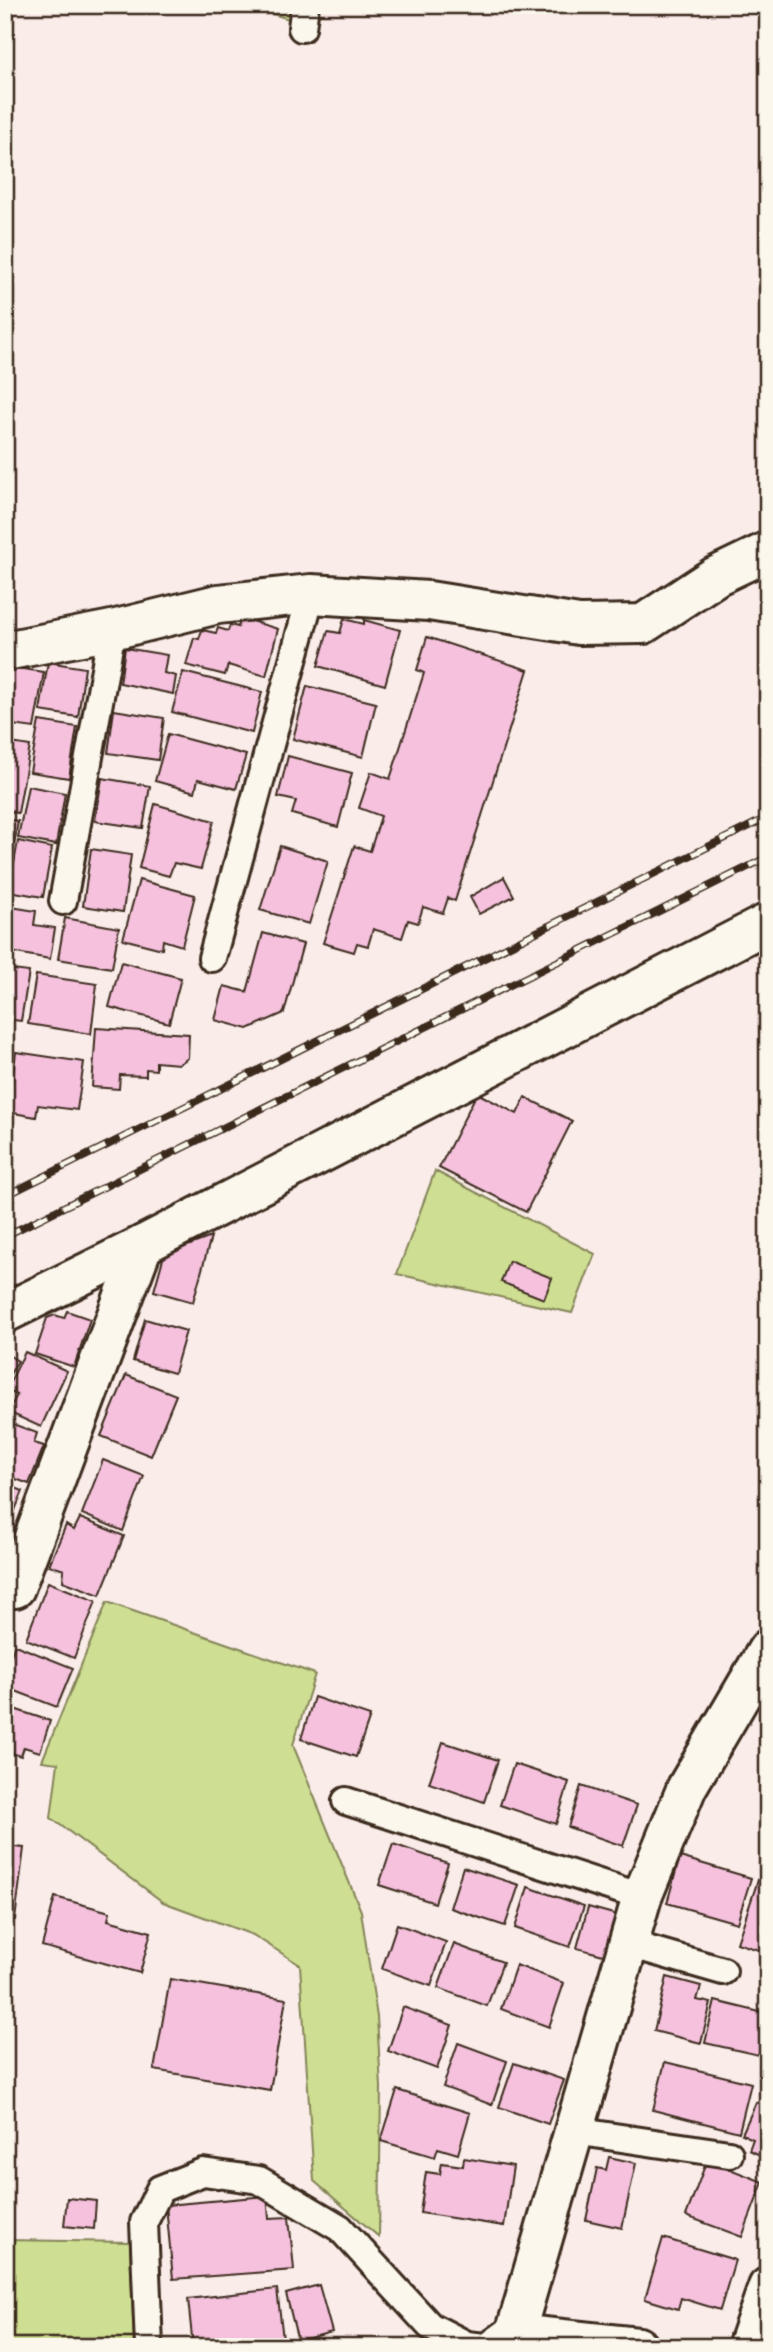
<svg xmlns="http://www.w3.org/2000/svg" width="773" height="2352" font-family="Itim,sans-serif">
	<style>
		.green { fill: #cede92; stroke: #848458; stroke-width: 2 }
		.building { fill: #f5c1dd; stroke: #3b2a1e; stroke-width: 2 }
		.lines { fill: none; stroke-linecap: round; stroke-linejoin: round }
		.lane-casing { stroke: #3b2a1e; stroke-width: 32 }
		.street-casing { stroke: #3b2a1e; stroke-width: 44 }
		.lane { stroke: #fbf7ec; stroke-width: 26 }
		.street { stroke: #fbf7ec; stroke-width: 38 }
		.rail-casing { stroke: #3b2a1e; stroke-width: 8 }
		.rail { stroke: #fbf7ec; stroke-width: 5; stroke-dasharray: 16; stroke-linecap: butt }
	</style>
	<rect width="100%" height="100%" fill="#faece9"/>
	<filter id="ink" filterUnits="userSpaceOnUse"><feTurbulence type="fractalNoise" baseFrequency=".0143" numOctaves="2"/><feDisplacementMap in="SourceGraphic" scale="14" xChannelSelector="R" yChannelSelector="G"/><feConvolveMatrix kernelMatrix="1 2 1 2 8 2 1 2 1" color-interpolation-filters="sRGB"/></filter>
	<g filter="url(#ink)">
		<g class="green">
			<path d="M 244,5 L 297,5 L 295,21 Z"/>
			<path d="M 435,1171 L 595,1254 L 572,1313 L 397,1274 Z"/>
			<path d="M 107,1602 L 315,1674 L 293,1745 L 361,1911 L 377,2017 L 381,2087 L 379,2237 L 314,2181 L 300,1965 L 253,1935 L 163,1902 L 51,1818 L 58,1763 L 42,1761 Z"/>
			<path d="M 5,2240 L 130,2242 L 134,2347 L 5,2347 Z"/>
		</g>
		<g class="building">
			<path d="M 739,5 L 768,5 L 768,12 Z"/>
			<path d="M 241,618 L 278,629 L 266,676 L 228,665 L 225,675 L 186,665 L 194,638 L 199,639 L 202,630 L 216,633 L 218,628 L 228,631 L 230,625 L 238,627 Z"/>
			<path d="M 344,619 L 364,624 L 364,620 L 400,630 L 385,685 L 318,666 L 328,631 L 340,633 Z"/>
			<path d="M 427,637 L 528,670 L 455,901 L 448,898 L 443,913 L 423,907 L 418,923 L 408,920 L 402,938 L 373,929 L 368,946 L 357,943 L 354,952 L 323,943 L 354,846 L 370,851 L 381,816 L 359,808 L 371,772 L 390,779 L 424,673 L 417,670 Z"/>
			<path d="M 125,648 L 167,655 L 164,673 L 176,676 L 173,694 L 120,683 Z"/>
			<path d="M 48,662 L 85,668 L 78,717 L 40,711 Z"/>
			<path d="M 9,667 L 44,672 L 34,728 L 5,724 L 5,689 Z"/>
			<path d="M 183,672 L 262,692 L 252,733 L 172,712 Z"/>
			<path d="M 307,686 L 376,703 L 363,757 L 293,739 Z"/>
			<path d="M 114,710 L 164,718 L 158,760 L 108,753 Z"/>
			<path d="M 39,721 L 77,727 L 69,778 L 30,772 Z"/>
			<path d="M 168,734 L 246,755 L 236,789 L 198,779 L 195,792 L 155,781 Z"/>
			<path d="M 5,742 L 30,746 L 18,813 L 5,811 Z"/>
			<path d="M 288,756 L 352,773 L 338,827 L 292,814 L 296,801 L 278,797 Z"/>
			<path d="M 102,778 L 150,786 L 143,828 L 95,821 Z"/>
			<path d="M 28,786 L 65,793 L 56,845 L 18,838 Z"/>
			<path d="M 155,804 L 214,821 L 201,869 L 174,863 L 169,876 L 139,868 Z"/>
			<path d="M 5,819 L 18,821 L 6,892 L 5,892 Z"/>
			<path d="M 18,841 L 52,848 L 43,897 L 9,891 Z"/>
			<path d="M 280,846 L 328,861 L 309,924 L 260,910 Z"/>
			<path d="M 91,849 L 131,855 L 123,912 L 83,906 Z"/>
			<path d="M 504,877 L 514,896 L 479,914 L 470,897 Z"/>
			<path d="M 139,880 L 195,895 L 182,946 L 163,940 L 162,949 L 123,939 Z"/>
			<path d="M 11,907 L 36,911 L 34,925 L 55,928 L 50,959 L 5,951 Z"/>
			<path d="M 65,918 L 119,928 L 112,968 L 58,959 Z"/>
			<path d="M 263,933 L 303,944 L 284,1013 L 248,1029 L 215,1020 L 224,986 L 247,992 Z"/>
			<path d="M 121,962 L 181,978 L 169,1023 L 109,1007 Z"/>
			<path d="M 5,969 L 29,972 L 21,1021 L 5,1019 Z"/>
			<path d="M 36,975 L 97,984 L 91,1034 L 28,1024 Z"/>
			<path d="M 96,1028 L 189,1034 L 188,1058 L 179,1064 L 156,1062 L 156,1070 L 146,1069 L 146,1076 L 120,1075 L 119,1089 L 92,1087 Z"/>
			<path d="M 16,1052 L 84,1062 L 77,1110 L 38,1105 L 36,1117 L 8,1112 Z"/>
			<path d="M 5,1059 L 10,1060 L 5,1100 Z"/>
			<path d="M 477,1093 L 517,1114 L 525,1097 L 572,1121 L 526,1212 L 439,1168 Z"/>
			<path d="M 211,1237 L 193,1302 L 154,1291 L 164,1255 Z"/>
			<path d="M 509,1261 L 552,1278 L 544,1299 L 501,1282 Z"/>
			<path d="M 67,1311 L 90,1319 L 74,1367 L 35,1354 L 47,1318 L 55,1315 L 64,1318 Z"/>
			<path d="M 145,1319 L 186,1331 L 174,1373 L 133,1361 Z"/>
			<path d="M 25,1352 L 67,1371 L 41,1427 L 8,1412 L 17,1395 L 6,1390 Z"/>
			<path d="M 5,1353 L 18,1361 L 5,1382 Z"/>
			<path d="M 126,1375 L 176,1395 L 151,1456 L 101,1436 Z"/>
			<path d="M 5,1421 L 37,1433 L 34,1443 L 44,1446 L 29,1484 L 5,1475 Z"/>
			<path d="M 103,1460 L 144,1476 L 123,1531 L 82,1514 Z"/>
			<path d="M 5,1484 L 23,1491 L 5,1534 Z"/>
			<path d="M 80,1518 L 124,1536 L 100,1595 L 63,1581 L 64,1570 L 49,1565 L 66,1525 L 74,1530 Z"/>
			<path d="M 48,1582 L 96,1601 L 74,1658 L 26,1639 Z"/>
			<path d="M 15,1645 L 73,1668 L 57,1707 L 5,1687 L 5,1670 Z"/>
			<path d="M 314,1697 L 370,1716 L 356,1757 L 301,1739 Z"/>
			<path d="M 5,1706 L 50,1721 L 40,1752 L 24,1747 L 21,1756 L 5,1751 Z"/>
			<path d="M 443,1742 L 498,1760 L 484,1802 L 429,1783 Z"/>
			<path d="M 514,1764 L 569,1782 L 556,1824 L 500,1805 Z"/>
			<path d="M 581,1786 L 637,1805 L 623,1846 L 568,1827 Z"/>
			<path d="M 393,1844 L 448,1863 L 435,1903 L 379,1885 Z"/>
			<path d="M 5,1846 L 24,1848 L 15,1920 L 5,1919 Z"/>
			<path d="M 680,1857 L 751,1878 L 737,1923 L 667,1903 Z"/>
			<path d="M 463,1867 L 519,1885 L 505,1926 L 450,1908 Z"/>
			<path d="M 758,1880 L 768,1883 L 768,1953 L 737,1943 Z"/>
			<path d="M 528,1887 L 584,1906 L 570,1947 L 515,1928 Z"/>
			<path d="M 55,1897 L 110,1912 L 108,1920 L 151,1932 L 140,1973 L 42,1946 Z"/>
			<path d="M 588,1907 L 617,1915 L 607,1956 L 577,1948 Z"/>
			<path d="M 397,1924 L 446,1942 L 431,1986 L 382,1969 Z"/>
			<path d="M 454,1944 L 503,1962 L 487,2006 L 438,1988 Z"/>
			<path d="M 516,1965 L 564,1983 L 549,2027 L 501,2009 Z"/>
			<path d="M 667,1977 L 701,1986 L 697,2000 L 711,2003 L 701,2043 L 654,2031 Z"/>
			<path d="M 170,1979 L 286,1999 L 270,2090 L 154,2070 Z"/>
			<path d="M 5,1999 L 9,1999 L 5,2031 Z"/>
			<path d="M 715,2001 L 768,2014 L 759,2055 L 705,2043 Z"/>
			<path d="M 403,2007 L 452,2025 L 437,2069 L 388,2051 Z"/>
			<path d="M 458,2043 L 507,2061 L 492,2105 L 443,2087 Z"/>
			<path d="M 665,2062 L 751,2083 L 739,2132 L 653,2110 Z"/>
			<path d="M 514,2063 L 564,2080 L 548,2124 L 499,2107 Z"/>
			<path d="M 397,2090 L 470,2113 L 458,2154 L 438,2148 L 435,2157 L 381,2141 Z"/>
			<path d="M 756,2102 L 768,2107 L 768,2159 L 749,2150 L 753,2139 L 742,2134 Z"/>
			<path d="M 609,2157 L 636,2163 L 622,2228 L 586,2220 L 597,2168 L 606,2170 Z"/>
			<path d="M 464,2158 L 513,2166 L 504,2226 L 420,2213 L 426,2172 L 440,2174 L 442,2163 L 463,2166 Z"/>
			<path d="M 707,2160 L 763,2182 L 742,2237 L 686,2216 Z"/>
			<path d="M 267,2196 L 269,2218 L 289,2217 L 294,2270 L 173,2279 L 166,2205 Z"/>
			<path d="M 67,2198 L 96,2201 L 94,2229 L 64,2226 Z"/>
			<path d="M 663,2238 L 735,2260 L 720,2310 L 681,2298 L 678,2309 L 645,2299 Z"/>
			<path d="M 319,2285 L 332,2332 L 298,2341 L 286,2294 Z"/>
			<path d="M 277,2289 L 284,2347 L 193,2347 L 188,2299 Z"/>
		</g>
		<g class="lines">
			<defs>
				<g id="lane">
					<path d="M 302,28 L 305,5"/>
					<path d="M 63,901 L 112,630"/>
					<path d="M 212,958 L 311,594"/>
					<path d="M 346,1801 L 642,1897"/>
					<path d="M 629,1944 L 723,1971"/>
					<path d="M 574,2131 L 729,2154"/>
					<path d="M 149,2347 L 144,2222 L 160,2189 L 203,2172 L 259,2180 L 340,2228 L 430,2326 L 467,2345 L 485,2347"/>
				</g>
				<g id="street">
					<path d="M 5,651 L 112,630 L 218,604 L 311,594 L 429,601 L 579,625 L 643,624 L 716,576 L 768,551"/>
					<path d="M 5,1313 L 143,1245 L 768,923"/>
					<path d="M 15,1588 L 143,1245"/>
					<path d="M 515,2334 L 638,2347"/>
					<path d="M 497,2347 L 515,2334 L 642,1897 L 687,1787 L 768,1649"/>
					<path d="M 747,2347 L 768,2287"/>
				</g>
			</defs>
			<use href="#lane" class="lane-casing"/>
			<use href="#street" class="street-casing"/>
			<use href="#lane" class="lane"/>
			<use href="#street" class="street"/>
			<defs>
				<g id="rail">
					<path d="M 5,1196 L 768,817"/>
					<path d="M 5,1236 L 768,857"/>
				</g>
			</defs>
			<use href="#rail" class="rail-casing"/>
			<use href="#rail" class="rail"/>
		</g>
	</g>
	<rect width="773" height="2352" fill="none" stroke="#fbf7ec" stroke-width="28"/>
	<rect x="14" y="14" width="745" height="2324" fill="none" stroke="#3b2a1e" stroke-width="2.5" filter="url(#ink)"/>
</svg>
